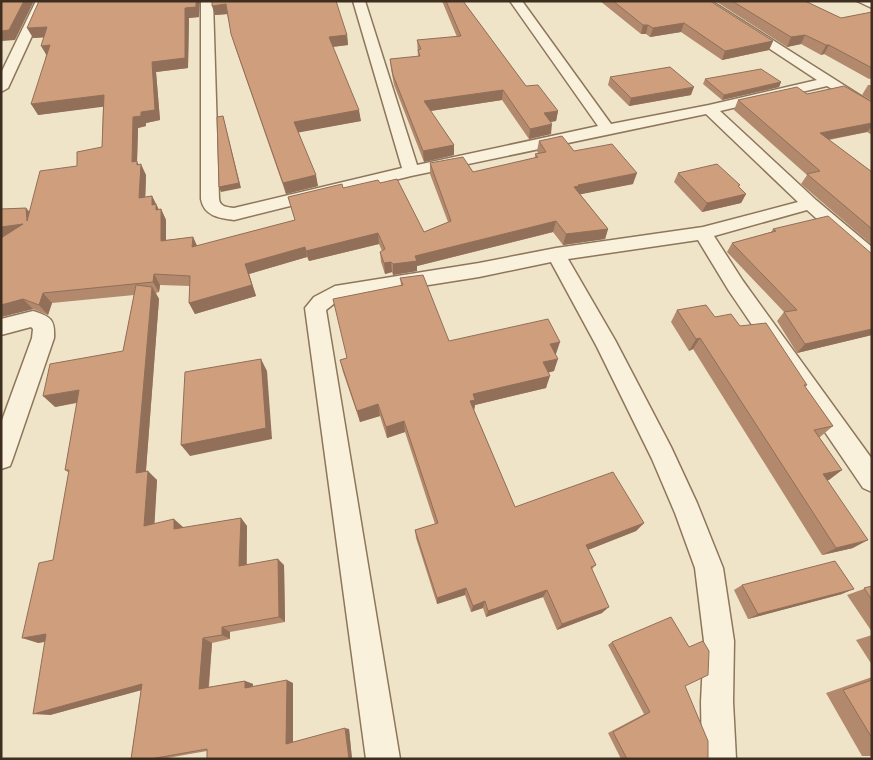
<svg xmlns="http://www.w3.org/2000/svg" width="873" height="760" font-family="Literata,serif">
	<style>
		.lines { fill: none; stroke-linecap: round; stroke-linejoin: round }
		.minor-casing { stroke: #8d765c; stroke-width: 3 }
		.minor { fill: #faf1dc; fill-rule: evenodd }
		.wall { fill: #b2896c }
		.shaded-wall { fill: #916f58 }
		.building { fill: #cf9f7d; stroke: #916f58 }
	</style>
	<rect width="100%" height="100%" fill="#f0e4c8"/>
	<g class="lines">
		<defs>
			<g id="minor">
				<path d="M 36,1 L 48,1 L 8,88 L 1,92 L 1,73 Z"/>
				<path d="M 201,1 L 213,1 L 219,199 C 220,207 227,207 234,208 L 402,168 L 353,1 L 365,1 L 417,165 L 598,126 L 510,1 L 522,1 L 611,124 L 709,105 L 817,80 L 697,1 L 711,1 L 872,103 L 872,113 L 827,86 L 720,111 L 816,200 L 872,247 L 872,263 L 865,262 L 807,210 L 714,236 L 743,281 L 872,459 L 872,492 L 863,488 L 729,291 L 698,240 L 568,259 L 615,340 L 671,447 L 697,503 L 723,568 L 734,641 L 733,702 L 736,759 L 702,759 L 701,702 L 704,641 L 695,568 L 675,513 L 652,459 L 597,347 L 551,262 L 479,277 L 340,299 L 326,310 L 400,759 L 366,759 L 305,308 L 314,297 L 335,286 L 479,263 L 556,248 L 703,227 L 798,202 L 706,114 L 411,176 L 234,220 C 219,218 204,216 201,199 Z"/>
				<path d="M 857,1 L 872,1 L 872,8 Z"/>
				<path d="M 33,311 C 51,317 55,319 54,338 L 13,458 L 10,466 L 1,469 L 1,423 L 32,338 L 33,329 L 31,327 L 1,335 L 1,319 Z"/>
			</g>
		</defs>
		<use href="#minor" class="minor-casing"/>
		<use href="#minor" class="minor"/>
	</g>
	<g class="wall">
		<path d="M 39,1 L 199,17 L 189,18 L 188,68 L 156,72 L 160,120 L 146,123 L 146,126 L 138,128 L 137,162 L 146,175 L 145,197 L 152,196 L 159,210 L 161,209 L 166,220 L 166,240 L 193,237 L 197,246 L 295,220 L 288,197 L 343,188 L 380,183 L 424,232 L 448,222 L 430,174 L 430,163 L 473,172 L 535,158 L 535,154 L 538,153 L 537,151 L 539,141 L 574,151 L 633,184 L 580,194 L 608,229 L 605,239 L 563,245 L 553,232 L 417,266 L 417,271 L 393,275 L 392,272 L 385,274 L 381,262 L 380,252 L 382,251 L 379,244 L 309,261 L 307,257 L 249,274 L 256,296 L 195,314 L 189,303 L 190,286 L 160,285 L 159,292 L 156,293 L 159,299 L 146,471 L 157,480 L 154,523 L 183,527 L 183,528 L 241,518 L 247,526 L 247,564 L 284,565 L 285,622 L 230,632 L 230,639 L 212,643 L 209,687 L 245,681 L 253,684 L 253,687 L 293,683 L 293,742 L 349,729 L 352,759 L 207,759 L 207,751 L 162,759 L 131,759 L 141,690 L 50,715 L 45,642 L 38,643 L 69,473 L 65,470 L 77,403 L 55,407 L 123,351 L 134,295 L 52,303 L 48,315 L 33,309 L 1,317 L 1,209 L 26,208 L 30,212 L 77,166 L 102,147 L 103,106 L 38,115 L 46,55 L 44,37 L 33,38 Z"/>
		<path d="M 212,1 L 347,35 L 348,45 L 333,47 L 361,121 L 298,132 L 318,186 L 286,194 L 234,44 L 227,14 L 215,15 Z"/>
		<path d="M 442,1 L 463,1 L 526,86 L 558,111 L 556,121 L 551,122 L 551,134 L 529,139 L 502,100 L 430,111 L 454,145 L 454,155 L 424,162 L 394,85 L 391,69 L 390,59 L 418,57 L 417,40 L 457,37 Z"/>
		<path d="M 600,1 L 710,1 L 773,41 L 769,50 L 722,60 L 681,32 L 650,37 L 646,34 L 641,34 Z"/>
		<path d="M 715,1 L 805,1 L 841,18 L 872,12 L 872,78 L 869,79 L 824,54 L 821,55 L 801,44 L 787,47 Z"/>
		<path d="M 610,77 L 691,95 L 629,106 L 608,85 Z"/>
		<path d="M 705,79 L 781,82 L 779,87 L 722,100 L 703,84 Z"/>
		<path d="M 868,85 L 872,85 L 872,101 L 862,95 Z"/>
		<path d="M 807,94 L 872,102 L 872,135 L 867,132 L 829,140 L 872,172 L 872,245 L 801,184 L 807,175 L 734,110 L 738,100 Z"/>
		<path d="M 678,173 L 739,187 L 746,194 L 741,203 L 702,212 L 674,182 Z"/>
		<path d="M 773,229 L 872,254 L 872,335 L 797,353 L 777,321 L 784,312 L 727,252 L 732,243 L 771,232 Z"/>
		<path d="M 400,278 L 449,341 L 556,354 L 554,371 L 548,373 L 546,388 L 475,405 L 474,410 L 515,507 L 644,523 L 636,531 L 588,550 L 596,565 L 592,569 L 602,613 L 557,630 L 543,597 L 486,617 L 483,608 L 471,612 L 465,595 L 437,604 L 416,538 L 415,530 L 435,524 L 405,432 L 387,438 L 380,416 L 360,422 L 343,372 L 340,360 L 347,358 L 401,285 Z"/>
		<path d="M 677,310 L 715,317 L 740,326 L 807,385 L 805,387 L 833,426 L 820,437 L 819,437 L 842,470 L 827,480 L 853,548 L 822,555 L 693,349 L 689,351 L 671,322 Z"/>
		<path d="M 742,585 L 842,594 L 748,619 L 734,590 Z"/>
		<path d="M 872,586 L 872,632 L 847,595 Z"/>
		<path d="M 872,635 L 872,665 L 856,640 Z"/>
		<path d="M 612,642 L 685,686 L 708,759 L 621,759 L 608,733 L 644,714 L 608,645 Z"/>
		<path d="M 872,677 L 872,756 L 862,756 L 826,693 Z"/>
	</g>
	<g class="shaded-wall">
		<path d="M 24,1 L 34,1 L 15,40 L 2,41 L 1,43 L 1,31 Z"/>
		<path d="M 196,1 L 200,1 L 199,17 L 189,18 L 188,68 L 156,72 L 160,120 L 146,123 L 146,126 L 138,128 L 137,162 L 141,169 L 141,164 L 146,175 L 145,209 L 139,198 L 132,162 L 133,117 L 141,112 L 152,62 L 185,8 Z"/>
		<path d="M 226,4 L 228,14 L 215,15 L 212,6 Z"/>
		<path d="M 684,23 L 681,32 L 650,37 L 653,28 Z"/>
		<path d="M 643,25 L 648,25 L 646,34 L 641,34 Z"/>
		<path d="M 47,27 L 52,37 L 33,38 L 27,28 Z"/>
		<path d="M 347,35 L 348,45 L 330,47 L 329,37 Z"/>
		<path d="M 805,35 L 801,44 L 787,47 L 791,37 Z"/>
		<path d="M 773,41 L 769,50 L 722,60 L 725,51 Z"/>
		<path d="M 50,45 L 47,56 L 41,46 Z"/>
		<path d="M 826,45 L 829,45 L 824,54 L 821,55 Z"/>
		<path d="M 781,82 L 779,87 L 722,100 L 724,95 Z"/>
		<path d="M 694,87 L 691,95 L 629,106 L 631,98 Z"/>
		<path d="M 503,90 L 502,100 L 424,112 L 424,101 Z"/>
		<path d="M 104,95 L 109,106 L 38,115 L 31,104 Z"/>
		<path d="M 359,110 L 361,121 L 296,133 L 294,122 Z"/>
		<path d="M 558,111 L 556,121 L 542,123 L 544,113 Z"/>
		<path d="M 223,116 L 241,188 L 221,192 L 219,187 Z"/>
		<path d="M 872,123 L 872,126 L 867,132 L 814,142 L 820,133 Z"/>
		<path d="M 552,124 L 551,134 L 529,139 L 530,129 Z"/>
		<path d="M 454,145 L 454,155 L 424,162 L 423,151 Z"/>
		<path d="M 637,173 L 633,184 L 577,195 L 574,187 L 578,185 Z"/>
		<path d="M 316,175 L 318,186 L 286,194 L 283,183 Z"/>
		<path d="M 746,194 L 741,203 L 702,212 L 707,203 Z"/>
		<path d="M 152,196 L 161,214 L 161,209 L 166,220 L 166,251 L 161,241 L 152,205 Z"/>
		<path d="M 26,208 L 34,219 L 27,221 Z"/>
		<path d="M 556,221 L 553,232 L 417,266 L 417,271 L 393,275 L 393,264 L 415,256 Z"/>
		<path d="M 23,224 L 1,239 L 1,227 Z"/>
		<path d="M 608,229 L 605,239 L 563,245 L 566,234 Z"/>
		<path d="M 378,233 L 379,244 L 309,261 L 306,251 Z"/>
		<path d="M 193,237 L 198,248 L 192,247 Z"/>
		<path d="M 305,247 L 307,257 L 249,274 L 256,296 L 195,314 L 189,303 L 245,264 Z"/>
		<path d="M 391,262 L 392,272 L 385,274 L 384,263 Z"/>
		<path d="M 154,274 L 160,285 L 159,292 L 153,282 Z"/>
		<path d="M 152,287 L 159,299 L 145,482 L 136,473 Z"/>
		<path d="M 43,293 L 52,303 L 48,315 L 39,305 Z"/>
		<path d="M 23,299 L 33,309 L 1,317 L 1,305 Z"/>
		<path d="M 872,329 L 872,335 L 797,353 L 805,344 Z"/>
		<path d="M 700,338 L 693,349 L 689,351 L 696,339 Z"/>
		<path d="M 560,342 L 556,354 L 547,356 L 550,344 Z"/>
		<path d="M 261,359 L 267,371 L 272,439 L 190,456 L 181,445 Z"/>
		<path d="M 558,359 L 554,371 L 540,374 L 543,362 Z"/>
		<path d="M 550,376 L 546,388 L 475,405 L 474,411 L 470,401 L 473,394 Z"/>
		<path d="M 79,390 L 89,400 L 55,407 L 43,396 Z"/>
		<path d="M 378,404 L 380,416 L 360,422 L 357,411 Z"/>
		<path d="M 404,421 L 405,432 L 387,438 L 386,427 Z"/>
		<path d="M 842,470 L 829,480 L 810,484 L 823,474 Z"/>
		<path d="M 148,471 L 157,480 L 154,533 L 144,526 Z"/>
		<path d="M 241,518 L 247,526 L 246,572 L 239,566 Z"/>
		<path d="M 174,519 L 183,527 L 182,537 L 174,529 Z"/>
		<path d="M 644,523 L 636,531 L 580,553 L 586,545 Z"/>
		<path d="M 868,540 L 853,548 L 822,555 L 836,548 Z"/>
		<path d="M 278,559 L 284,565 L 285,622 L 279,617 Z"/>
		<path d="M 466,588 L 465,595 L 437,604 L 437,598 Z"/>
		<path d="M 854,589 L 842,594 L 748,619 L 758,614 Z"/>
		<path d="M 547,590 L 543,597 L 486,617 L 488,611 Z"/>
		<path d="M 485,601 L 483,608 L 471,612 L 473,606 Z"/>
		<path d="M 609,607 L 602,613 L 557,630 L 562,624 Z"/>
		<path d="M 222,627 L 230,632 L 230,639 L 222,635 Z"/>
		<path d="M 46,634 L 61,638 L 38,643 L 22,638 Z"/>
		<path d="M 203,638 L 212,643 L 208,692 L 199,689 Z"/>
		<path d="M 287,680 L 293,683 L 293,744 L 286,744 Z"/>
		<path d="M 245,681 L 253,684 L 253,691 L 245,688 Z"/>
		<path d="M 142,684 L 153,687 L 50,715 L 33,714 Z"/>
		<path d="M 345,728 L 349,729 L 352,759 L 349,759 Z"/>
	</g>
	<g class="building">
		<path d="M 1,1 L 24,1 L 9,30 L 1,31 Z"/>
		<path d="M 39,1 L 196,1 L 196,7 L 185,8 L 185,58 L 152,62 L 155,110 L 141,112 L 141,116 L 133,117 L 132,162 L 137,161 L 137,165 L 141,164 L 139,198 L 152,196 L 152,205 L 156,204 L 156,210 L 161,209 L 161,241 L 193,237 L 192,247 L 295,220 L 288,197 L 342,184 L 343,188 L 378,180 L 380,183 L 397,179 L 424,232 L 451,221 L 430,163 L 463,157 L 473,172 L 538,157 L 535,154 L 546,152 L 539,141 L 562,136 L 574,151 L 612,144 L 637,173 L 578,185 L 579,186 L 574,187 L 608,229 L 566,234 L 556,221 L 415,256 L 417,261 L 393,264 L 391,262 L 384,263 L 380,252 L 385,249 L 378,233 L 306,251 L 305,247 L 245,264 L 252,285 L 189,303 L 190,276 L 154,274 L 153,282 L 43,293 L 39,305 L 23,299 L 1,305 L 1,238 L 23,224 L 1,227 L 1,209 L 26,208 L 27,221 L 40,171 L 77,166 L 77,152 L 102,147 L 104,95 L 31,104 L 50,45 L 41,46 L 47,27 L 27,28 Z"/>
		<path d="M 212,1 L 336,1 L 347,35 L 329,37 L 359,110 L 294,122 L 316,175 L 283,183 L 231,34 L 226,4 L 212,6 Z"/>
		<path d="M 446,1 L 463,1 L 526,86 L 538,85 L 558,111 L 544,113 L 552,124 L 530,129 L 503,90 L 424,101 L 454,145 L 423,151 L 393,75 L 390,59 L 420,56 L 418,50 L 421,49 L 417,40 L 461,36 Z"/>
		<path d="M 613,1 L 710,1 L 773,41 L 725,51 L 684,23 L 653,28 L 648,25 L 643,25 Z"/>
		<path d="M 732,1 L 805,1 L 841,18 L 872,12 L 872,68 L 829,45 L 826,45 L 805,35 L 791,37 Z"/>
		<path d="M 670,67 L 694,87 L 631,98 L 610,77 Z"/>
		<path d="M 761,69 L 781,82 L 724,95 L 705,79 Z"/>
		<path d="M 844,86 L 872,102 L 872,123 L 820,133 L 872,172 L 872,229 L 807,174 L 820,171 L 738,100 L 797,87 L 807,94 Z"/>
		<path d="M 223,116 L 239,183 L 219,187 L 217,117 Z"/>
		<path d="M 717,164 L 740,185 L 738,186 L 746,194 L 707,203 L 678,173 Z"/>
		<path d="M 828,216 L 872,254 L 872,329 L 805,344 L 784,312 L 797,310 L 732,243 L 776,231 L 773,229 Z"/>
		<path d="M 423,275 L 449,341 L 548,319 L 560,342 L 550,344 L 558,359 L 543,362 L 550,376 L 473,394 L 475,400 L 470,401 L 515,507 L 613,472 L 644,523 L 586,545 L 596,565 L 591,567 L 609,607 L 562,624 L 547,590 L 488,611 L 485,601 L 473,606 L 466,588 L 437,598 L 415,530 L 438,523 L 404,421 L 386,427 L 378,404 L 357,411 L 340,360 L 347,358 L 333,299 L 403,285 L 400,278 Z"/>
		<path d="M 136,285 L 152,287 L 136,473 L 148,471 L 144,526 L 174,519 L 174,529 L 241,518 L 239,566 L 278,559 L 279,617 L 222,627 L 222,635 L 203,638 L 199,689 L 245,681 L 245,688 L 287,680 L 286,744 L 345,728 L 349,759 L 207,759 L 207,749 L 150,759 L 131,759 L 142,684 L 33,714 L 46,634 L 22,638 L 39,563 L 53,560 L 69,470 L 65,470 L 79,390 L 43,396 L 50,364 L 123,351 Z"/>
		<path d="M 706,305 L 715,317 L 731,314 L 740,326 L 766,323 L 807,385 L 804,385 L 833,426 L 814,430 L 842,470 L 823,474 L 868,540 L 836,548 L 700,338 L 696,339 L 677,310 Z"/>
		<path d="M 261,359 L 266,428 L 181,445 L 185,372 Z"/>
		<path d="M 835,561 L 854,589 L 758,614 L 742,585 Z"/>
		<path d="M 872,586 L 872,600 L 864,588 Z"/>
		<path d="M 671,617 L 689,647 L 703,641 L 709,651 L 708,675 L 685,686 L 708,741 L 708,759 L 627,759 L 613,732 L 650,712 L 612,642 Z"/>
		<path d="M 872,680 L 872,738 L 843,690 Z"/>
	</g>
	<rect width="873" height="760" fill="none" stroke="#3d2e20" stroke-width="5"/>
</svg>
